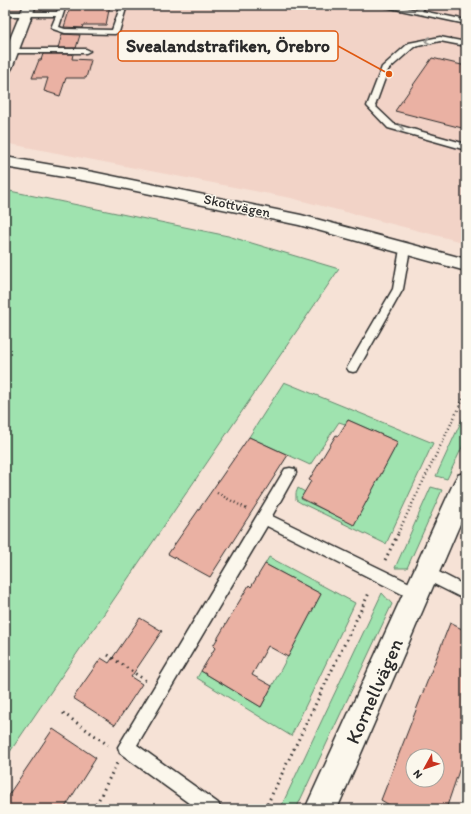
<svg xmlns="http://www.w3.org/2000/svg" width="471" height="814" font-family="Itim,sans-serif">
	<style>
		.built { fill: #f2d3c7 }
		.green { fill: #9fe3af; stroke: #65876d }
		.building { fill: #eab1a3; stroke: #2b2b2b; fill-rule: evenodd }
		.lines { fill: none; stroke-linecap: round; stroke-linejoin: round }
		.lane-casing { stroke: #2b2b2b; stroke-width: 3 }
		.street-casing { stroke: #2b2b2b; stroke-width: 3 }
		.path-far1 { stroke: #2b2b2b; stroke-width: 2.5; stroke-dasharray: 1 3; stroke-linecap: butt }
		.path { stroke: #2b2b2b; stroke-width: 3; stroke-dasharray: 1.5 4; stroke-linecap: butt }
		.lane { fill: #fbf7ec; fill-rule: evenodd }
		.street { fill: #fbf7ec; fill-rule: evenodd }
		.oneway { stroke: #93918c }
		.labels { text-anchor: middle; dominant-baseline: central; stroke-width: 3; stroke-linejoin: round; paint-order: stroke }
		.far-street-label { font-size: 14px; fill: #2b2b2b; stroke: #fbf7ec }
		.near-street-label { font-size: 20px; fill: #2b2b2b; stroke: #fbf7ec }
		.leader { fill: none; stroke: #df570e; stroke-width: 1.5 }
		.callout-dot { fill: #df570e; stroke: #fbf7ec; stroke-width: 1.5 }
		.callout { fill: #fbf7ec; stroke: #df570e; stroke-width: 1.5 }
		.callout-label { font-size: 18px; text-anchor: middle; font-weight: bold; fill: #2b2b2b }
	</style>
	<rect width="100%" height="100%" fill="#f6e2d6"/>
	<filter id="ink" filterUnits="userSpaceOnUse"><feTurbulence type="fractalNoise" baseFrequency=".025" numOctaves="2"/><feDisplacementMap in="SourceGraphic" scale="8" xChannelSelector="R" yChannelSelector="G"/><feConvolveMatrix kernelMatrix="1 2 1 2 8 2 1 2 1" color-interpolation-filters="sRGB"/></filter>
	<g filter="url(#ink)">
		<path class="built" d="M 5,5 L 466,5 L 466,243 L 291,198 L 5,143 Z"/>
		<g class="green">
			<path d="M 5,190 L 228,236 L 339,269 L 5,759 Z"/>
			<path d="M 284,382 L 433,443 L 386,544 L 301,503 L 296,500 L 296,493 L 298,488 L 305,492 L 301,499 L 354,524 L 398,442 L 348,420 L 345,424 L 339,422 L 310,465 L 249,437 Z"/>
			<path d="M 466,411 L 466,439 L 447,479 L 436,476 Z"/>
			<path d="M 431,487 L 442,490 L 407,568 L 395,568 Z"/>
			<path d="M 269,557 L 355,603 L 291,736 L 197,678 L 201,671 L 261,707 L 321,594 L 265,564 Z"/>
			<path d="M 382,593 L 392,604 L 296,809 L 280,809 Z"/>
		</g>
		<g class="building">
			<path d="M 71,5 L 110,5 L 106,25 L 83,25 L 82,28 L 64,27 Z"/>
			<path d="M 62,34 L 80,35 L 76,48 L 58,48 Z"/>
			<path d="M 43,54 L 73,54 L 72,59 L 91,60 L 86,78 L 66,78 L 60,96 L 44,91 L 48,78 L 32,78 L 39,60 L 41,60 Z"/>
			<path d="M 432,58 L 466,66 L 466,129 L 395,111 Z"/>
			<path d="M 348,420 L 398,442 L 354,525 L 301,498 L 311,481 L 309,480 L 336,435 L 338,436 Z"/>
			<path d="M 249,437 L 288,455 L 210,577 L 168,554 Z"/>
			<path d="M 265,564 L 321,594 L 288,657 L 268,646 L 252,675 L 272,686 L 261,707 L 201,671 L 215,648 L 213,646 L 249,585 L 251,587 Z"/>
			<path d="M 140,618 L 162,631 L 131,677 L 142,684 L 115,725 L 73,698 L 101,658 L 109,663 Z"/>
			<path d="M 450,623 L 466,631 L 466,750 L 446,809 L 396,809 L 381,800 ZM 413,756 L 437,756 L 437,780 L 413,780 Z"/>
			<path d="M 53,729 L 96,758 L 64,809 L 5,809 L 5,800 Z"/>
		</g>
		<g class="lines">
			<defs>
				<g id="lane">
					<path d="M 60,5 L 66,5 L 59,27 L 65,29 L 112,30 L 121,5 L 127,5 L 119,32 L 115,34 L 65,33 L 53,29 L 51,28 L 56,16 L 5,16 L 5,12 L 57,12 Z"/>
					<path d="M 383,5 L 395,5 L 416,10 L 420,5 L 426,5 L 422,11 L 466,20 L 466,24 L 386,7 Z"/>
					<path d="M 440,37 L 466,42 L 466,46 L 440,41 L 414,47 L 388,70 L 375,106 L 394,124 L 466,144 L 466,150 L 388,128 L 367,106 L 382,67 L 409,43 Z"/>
					<path d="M 8,49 L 86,49 L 90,51 L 86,53 L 8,53 Z"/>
					<path d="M 405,246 L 410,249 L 403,289 L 357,371 L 353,372 L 349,371 L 347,368 L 393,289 L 400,249 Z"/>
					<path d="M 290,468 L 295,469 L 296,473 L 272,516 L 422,589 L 424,594 L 422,599 L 417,601 L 412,599 L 267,526 L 137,745 L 218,803 L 221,809 L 197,809 L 120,753 L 118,747 L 285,469 Z"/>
					<path d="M 427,566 L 466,586 L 466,600 L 422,578 L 420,573 L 422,568 Z"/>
				</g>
				<g id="street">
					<path d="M 24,5 L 36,5 L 12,68 L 10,71 L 5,72 L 5,51 Z"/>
					<path d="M 5,157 L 93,172 L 301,215 L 466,259 L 466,271 L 299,225 L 93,182 L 5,167 Z"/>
					<path d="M 466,472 L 466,510 L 337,809 L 305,809 L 454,482 L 458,475 Z"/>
				</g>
			</defs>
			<use href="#lane" class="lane-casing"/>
			<use href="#street" class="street-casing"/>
			<g class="path-far1">
				<path d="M 217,493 L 247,509"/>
				<path d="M 398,533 L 466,393"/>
			</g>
			<g class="path">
				<path d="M 385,560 L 399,532"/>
				<path d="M 108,655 L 146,681"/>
				<path d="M 63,713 L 108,745"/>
				<path d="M 94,809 L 117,763"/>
				<path d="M 265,809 L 370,591"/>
			</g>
			<use href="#lane" class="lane"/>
			<use href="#street" class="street"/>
		</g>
		<defs><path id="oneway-chevron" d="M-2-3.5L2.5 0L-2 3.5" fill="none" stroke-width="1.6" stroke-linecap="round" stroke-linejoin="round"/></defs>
		<g class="oneway">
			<use href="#oneway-chevron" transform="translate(428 41) rotate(168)"/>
			<use href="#oneway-chevron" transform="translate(401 129) rotate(15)"/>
		</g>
	</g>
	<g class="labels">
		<g class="far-street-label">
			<text transform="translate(237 206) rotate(12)">Skottvägen</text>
		</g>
		<g class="near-street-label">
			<text transform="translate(374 691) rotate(-66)">Kornellvägen</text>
		</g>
	</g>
	<path class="leader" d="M389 74L338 46"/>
	<circle class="callout-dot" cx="389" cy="74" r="4"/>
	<rect class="callout" x="118" y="31" width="220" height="30" rx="4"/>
	<g class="callout-label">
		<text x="228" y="52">Svealandstrafiken, Örebro</text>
	</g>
	<rect width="471" height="814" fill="none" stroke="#fbf7ec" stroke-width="20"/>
	<rect x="10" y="10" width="451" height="794" fill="none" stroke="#2b2b2b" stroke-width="1.5" filter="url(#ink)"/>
	<g transform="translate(425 768) rotate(230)"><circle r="19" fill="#fbf7ec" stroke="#a8a59f"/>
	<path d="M0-3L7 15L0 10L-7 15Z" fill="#c8321e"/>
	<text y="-6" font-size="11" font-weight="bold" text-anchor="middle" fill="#2b2b2b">N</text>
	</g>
</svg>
